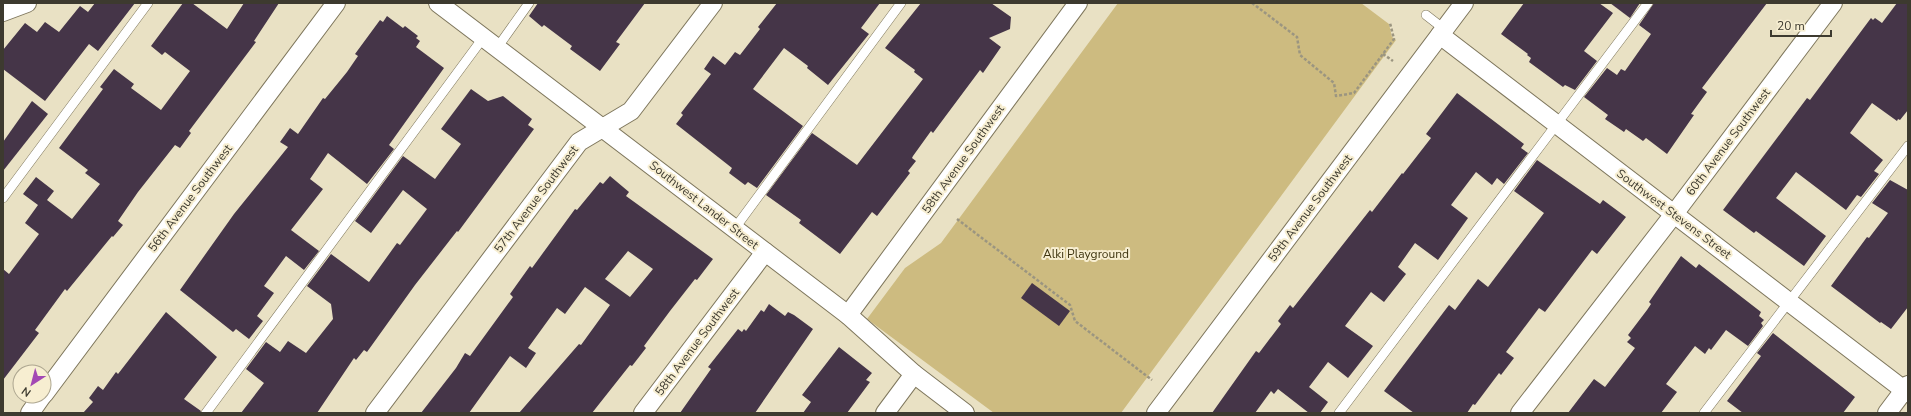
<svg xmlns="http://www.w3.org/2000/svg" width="1911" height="416" font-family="'Nunito Sans',sans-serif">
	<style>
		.green { fill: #cdbb80 }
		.building { fill: #453548; fill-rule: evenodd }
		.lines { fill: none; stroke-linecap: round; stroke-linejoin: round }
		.lane-casing { stroke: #7e765c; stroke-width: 10 }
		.street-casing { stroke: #7e765c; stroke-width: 20 }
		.path { stroke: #9b9580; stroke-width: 2.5; stroke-dasharray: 3 2; stroke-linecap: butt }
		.lane { stroke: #fff; stroke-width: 9 }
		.street { stroke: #fff; stroke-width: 18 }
		.labels { text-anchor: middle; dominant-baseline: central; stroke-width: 4; stroke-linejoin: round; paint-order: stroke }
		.street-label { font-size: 12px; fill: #3d3a2f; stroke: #f7eed1 }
		.park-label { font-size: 12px; fill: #403611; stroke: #f7eed1 }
	</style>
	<rect width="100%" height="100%" fill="#e9e1c4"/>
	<path class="green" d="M 1118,3 L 1361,3 L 1389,24 L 1392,37 L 1396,40 L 1121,413 L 994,413 L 867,319 L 905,268 L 941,243 Z"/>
	<g class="building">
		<path d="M 95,3 L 135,3 L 98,51 L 89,44 L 45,101 L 3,69 L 3,50 L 25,23 L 37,32 L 45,22 L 59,32 L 80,6 L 88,12 Z"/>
		<path d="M 183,3 L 192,3 L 227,29 L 244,3 L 279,3 L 254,41 L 256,42 L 189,131 L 191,133 L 180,148 L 175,145 L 138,192 L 118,221 L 123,225 L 113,237 L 112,236 L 67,291 L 65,289 L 35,330 L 39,333 L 3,380 L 3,269 L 9,274 L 39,234 L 25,223 L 38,205 L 23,194 L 36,177 L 54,191 L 47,200 L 72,219 L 100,184 L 85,173 L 88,170 L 59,148 L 103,89 L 100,87 L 114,69 L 134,84 L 131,88 L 161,110 L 190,71 L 165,52 L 162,55 L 151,46 Z"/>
		<path d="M 538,3 L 645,3 L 616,42 L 620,44 L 600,71 L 570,49 L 572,46 L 544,25 L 542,27 L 529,16 Z"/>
		<path d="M 777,3 L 880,3 L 861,28 L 869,34 L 828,85 L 807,68 L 808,66 L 784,48 L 753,89 L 803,126 L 757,188 L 748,182 L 745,185 L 729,173 L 732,168 L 676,124 L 683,115 L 681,113 L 711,74 L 704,69 L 713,56 L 725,65 L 735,52 L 740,55 L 760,29 L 758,27 Z"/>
		<path d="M 921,3 L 991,3 L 1011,17 L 1010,29 L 989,38 L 1001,47 L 983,73 L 980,70 L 933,133 L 931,131 L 913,156 L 912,158 L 916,161 L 908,171 L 910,173 L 877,216 L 872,212 L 840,254 L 799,223 L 801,220 L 766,195 L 812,133 L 857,165 L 923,79 L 914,72 L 915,70 L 885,48 Z"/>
		<path d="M 1524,3 L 1599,3 L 1613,13 L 1584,51 L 1597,61 L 1575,90 L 1565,85 L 1563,87 L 1529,62 L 1531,58 L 1527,55 L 1528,54 L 1501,34 Z"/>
		<path d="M 1610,3 L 1640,3 L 1630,18 Z"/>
		<path d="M 1654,3 L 1767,3 L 1702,88 L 1707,92 L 1691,114 L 1694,115 L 1667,154 L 1646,138 L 1643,141 L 1626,129 L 1624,132 L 1605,119 L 1608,115 L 1584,97 L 1607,68 L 1617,75 L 1621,69 L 1625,71 L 1651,34 L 1639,25 Z"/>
		<path d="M 1897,3 L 1908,3 L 1908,110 L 1900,120 L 1898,119 L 1897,121 L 1872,103 L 1850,133 L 1883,160 L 1874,171 L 1879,174 L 1861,197 L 1857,195 L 1846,210 L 1796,172 L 1776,198 L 1826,236 L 1804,266 L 1756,231 L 1754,233 L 1723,210 L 1807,98 L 1810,100 L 1871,18 L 1873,20 L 1875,18 L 1882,23 Z"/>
		<path d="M 387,16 L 403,28 L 405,26 L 418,36 L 416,38 L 420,41 L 416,47 L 444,68 L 389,145 L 394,149 L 367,184 L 328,153 L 310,179 L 323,189 L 291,230 L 319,251 L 304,270 L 286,256 L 264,286 L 274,293 L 257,316 L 263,321 L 249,339 L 236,329 L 233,332 L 180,290 L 234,214 L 288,147 L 280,142 L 290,128 L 298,134 L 323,98 L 325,99 L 347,72 L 358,56 L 355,54 L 380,20 L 383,22 Z"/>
		<path d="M 471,89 L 488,101 L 503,96 L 532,119 L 528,125 L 534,129 L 458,232 L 457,231 L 415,285 L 367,352 L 364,350 L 356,360 L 354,358 L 317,413 L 241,413 L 264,383 L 246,369 L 266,342 L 280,352 L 288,341 L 306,353 L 333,319 L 331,304 L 307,286 L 331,254 L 369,282 L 397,243 L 400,245 L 427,209 L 403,190 L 371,233 L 355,221 L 403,156 L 435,179 L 461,144 L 441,129 Z"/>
		<path d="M 1457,93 L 1524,144 L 1521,148 L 1528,153 L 1504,184 L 1497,178 L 1492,185 L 1476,172 L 1451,205 L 1468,218 L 1438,260 L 1415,243 L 1398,267 L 1406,274 L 1384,302 L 1371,292 L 1345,326 L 1373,346 L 1348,378 L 1328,362 L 1309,387 L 1328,402 L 1320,413 L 1309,413 L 1278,389 L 1274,394 L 1271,391 L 1255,413 L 1212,413 L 1256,351 L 1259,353 L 1281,324 L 1278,321 L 1290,305 L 1293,308 L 1370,210 L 1372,212 L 1402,173 L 1403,174 L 1431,138 L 1426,134 Z"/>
		<path d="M 32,101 L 48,114 L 3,171 L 3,142 Z"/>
		<path d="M 1537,160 L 1600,204 L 1603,200 L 1626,217 L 1597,254 L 1592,250 L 1545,312 L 1539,308 L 1506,352 L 1514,358 L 1501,375 L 1499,373 L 1475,405 L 1473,404 L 1467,413 L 1414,413 L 1384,391 L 1449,305 L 1455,310 L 1478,279 L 1488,287 L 1544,213 L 1514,191 Z"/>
		<path d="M 610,176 L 629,192 L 626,196 L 713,259 L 697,280 L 695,279 L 670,311 L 644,346 L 646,348 L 632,366 L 630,365 L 592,413 L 519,413 L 579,344 L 581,345 L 610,305 L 585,287 L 565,314 L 557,308 L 528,348 L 536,353 L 526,368 L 510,356 L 469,413 L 421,413 L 456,368 L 465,353 L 470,356 L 513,297 L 510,294 L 530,266 L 532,268 L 575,209 L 577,210 L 600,182 L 603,184 ZM 628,251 L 653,269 L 630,297 L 605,279 Z"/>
		<path d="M 1890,180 L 1908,190 L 1908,307 L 1891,329 L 1881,322 L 1880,323 L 1831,286 L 1867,237 L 1869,238 L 1888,213 L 1872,203 Z"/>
		<path d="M 1681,256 L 1696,268 L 1699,264 L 1761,312 L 1759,316 L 1764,320 L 1761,323 L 1763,326 L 1748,346 L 1726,330 L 1711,350 L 1709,348 L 1705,354 L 1695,346 L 1666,384 L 1677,392 L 1661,413 L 1568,413 L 1594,379 L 1605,387 L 1635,348 L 1627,342 L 1631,338 L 1628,335 L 1647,310 L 1651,304 L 1649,302 Z"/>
		<path d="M 1032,283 L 1070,311 L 1059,326 L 1021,298 Z"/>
		<path d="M 769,304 L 785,316 L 788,312 L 794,315 L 813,329 L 755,413 L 680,413 L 711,369 L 708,367 L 738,329 L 742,332 L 744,329 L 746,331 L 761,310 L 764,312 Z"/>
		<path d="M 166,312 L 217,357 L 184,399 L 201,411 L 200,413 L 83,413 L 93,402 L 89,398 L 98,386 L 103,390 L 116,372 L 118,374 Z"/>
		<path d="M 1773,333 L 1855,397 L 1843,413 L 1743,413 L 1727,401 L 1761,356 L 1757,353 Z"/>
		<path d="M 839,347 L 872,373 L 866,380 L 870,382 L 847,413 L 803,413 L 811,402 L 802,395 Z"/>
	</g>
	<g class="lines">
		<defs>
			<g id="lane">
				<path d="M 1426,15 L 1444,29"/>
				<path d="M 497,48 L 529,3"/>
				<path d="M 3,198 L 148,3"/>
				<path d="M 735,228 L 901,3"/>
				<path d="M 206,413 L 483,38"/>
				<path d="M 1339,413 L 1648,3"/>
				<path d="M 1704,413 L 1908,146"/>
			</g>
			<g id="street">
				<path d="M 438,3 L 848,315 L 914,374 L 965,413"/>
				<path d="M 3,12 L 27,3"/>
				<path d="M 1440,35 L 1908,393"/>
				<path d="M 848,315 L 1078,3"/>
				<path d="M 44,394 L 336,3"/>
				<path d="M 30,413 L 42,396"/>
				<path d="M 375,413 L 579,142 L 631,111 L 713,3"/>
				<path d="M 643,413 L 765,252"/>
				<path d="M 885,413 L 914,374"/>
				<path d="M 1156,413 L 1464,3"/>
				<path d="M 1520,413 L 1674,214 L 1833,3"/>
				<path d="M 1887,413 L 1908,385"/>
			</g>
		</defs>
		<use href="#lane" class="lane-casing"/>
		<use href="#street" class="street-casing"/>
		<g class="path">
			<path d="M 1252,3 L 1297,37 L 1300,55 L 1334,83 L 1336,96 L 1354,93 L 1394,39 L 1390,23"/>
			<path d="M 1383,54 L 1393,61"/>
			<path d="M 957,219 L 1070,305 L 1075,321 L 1152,380"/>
		</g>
		<use href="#lane" class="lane"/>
		<use href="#street" class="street"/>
	</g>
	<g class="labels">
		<g class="street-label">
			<text transform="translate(1728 142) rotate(-53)">60th Avenue Southwest</text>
			<text transform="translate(963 159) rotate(-54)">58th Avenue Southwest</text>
			<text transform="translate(190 198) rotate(-53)">56th Avenue Southwest</text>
			<text transform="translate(536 199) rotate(-53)">57th Avenue Southwest</text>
			<text transform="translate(704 205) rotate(38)">Southwest Lander Street</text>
			<text transform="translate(1310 208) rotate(-53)">59th Avenue Southwest</text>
			<text transform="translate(1674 214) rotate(37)">Southwest Stevens Street</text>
			<text transform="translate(697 342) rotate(-53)">58th Avenue Southwest</text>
		</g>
		<g class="park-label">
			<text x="1086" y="254">Alki Playground</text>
		</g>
	</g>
	<rect width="1911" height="416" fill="none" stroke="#3d3a2f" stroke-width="8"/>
	<g transform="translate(32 384) rotate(216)"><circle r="19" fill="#f7eed1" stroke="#ada690"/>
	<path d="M0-3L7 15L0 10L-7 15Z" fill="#a348b4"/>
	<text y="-6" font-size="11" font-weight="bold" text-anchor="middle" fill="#3d3a2f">N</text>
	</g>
	<path d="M1771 30v6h60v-6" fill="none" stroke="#3d3a2f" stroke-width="2"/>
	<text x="1777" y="30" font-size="12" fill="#3d3a2f" stroke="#f7eed1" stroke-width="3" paint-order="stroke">20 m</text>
</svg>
